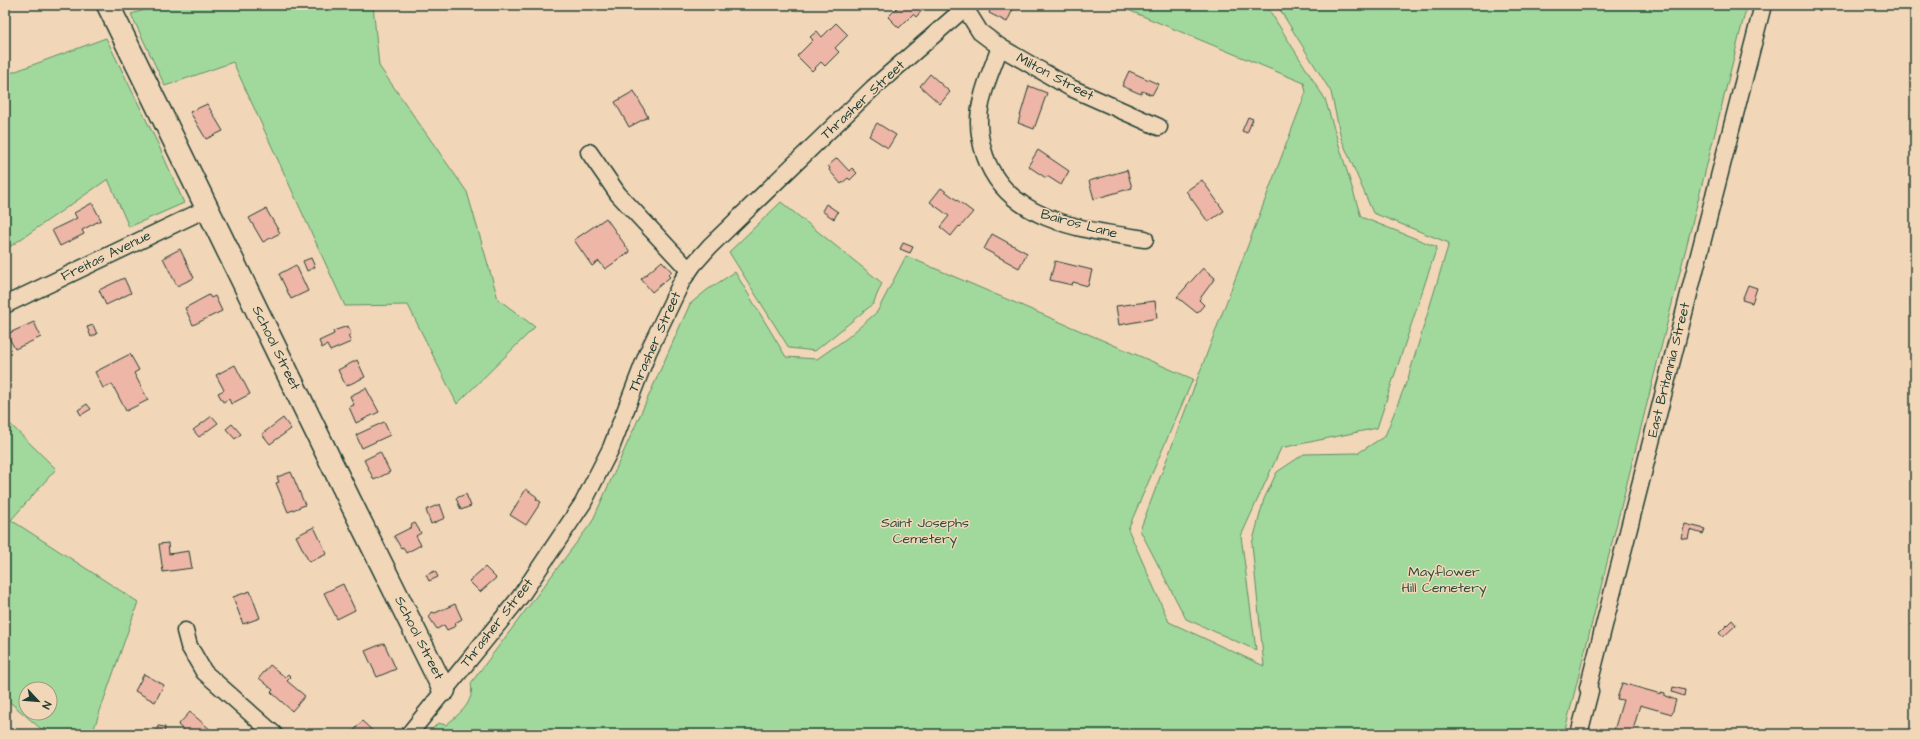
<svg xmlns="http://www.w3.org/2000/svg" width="1920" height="739" font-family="'Architects Daughter',sans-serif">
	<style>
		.green { fill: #a1d99d; stroke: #608b68; fill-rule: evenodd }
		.building { fill: #eeb6a6; stroke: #1f3d34 }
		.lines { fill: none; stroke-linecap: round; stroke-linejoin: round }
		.street-casing { stroke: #1f3d34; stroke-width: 19 }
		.secondary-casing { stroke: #1f3d34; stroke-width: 25 }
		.street { stroke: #f1d7b8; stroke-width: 16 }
		.secondary { stroke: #f1d7b8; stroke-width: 22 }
		.labels { text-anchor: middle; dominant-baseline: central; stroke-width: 3; stroke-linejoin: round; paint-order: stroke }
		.street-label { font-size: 14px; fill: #1f3d34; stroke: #f1d7b8 }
		.park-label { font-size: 14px; fill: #2c4d3e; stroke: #f1d7b8 }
	</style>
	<rect width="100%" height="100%" fill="#f1d7b8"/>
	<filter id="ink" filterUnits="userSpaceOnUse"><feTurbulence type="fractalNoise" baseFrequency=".025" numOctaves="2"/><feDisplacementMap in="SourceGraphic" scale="8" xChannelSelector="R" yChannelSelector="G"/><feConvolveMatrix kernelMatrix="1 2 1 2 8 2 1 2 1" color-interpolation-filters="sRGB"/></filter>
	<g filter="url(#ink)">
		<g class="green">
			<path d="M 162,5 L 373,5 L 379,66 L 467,192 L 498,299 L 535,327 L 457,404 L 408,305 L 345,306 L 233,62 L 165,86 L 131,14 Z"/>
			<path d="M 1116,5 L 1266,5 L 1325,99 L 1361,217 L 1437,247 L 1377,428 L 1281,448 L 1241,536 L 1256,650 L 1186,619 L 1140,530 L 1306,92 L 1304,83 Z"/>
			<path d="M 1277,5 L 1747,5 L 1564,734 L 428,734 L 438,723 L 446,725 C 459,714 475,703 471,683 L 592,522 L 690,304 L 707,290 L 735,272 L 786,357 L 817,359 L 847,338 L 877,312 L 906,256 L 1193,379 L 1128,529 L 1169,622 L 1264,666 L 1252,544 L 1264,499 L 1277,472 L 1304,454 L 1358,453 L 1385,436 L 1408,378 L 1449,243 L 1373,213 L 1341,138 L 1331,92 Z"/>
			<path d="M 106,38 L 158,144 L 184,203 L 129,227 L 108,179 L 5,250 L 5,75 Z"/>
			<path d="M 781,202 L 882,283 L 873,304 L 815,351 L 789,348 L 729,252 Z"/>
			<path d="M 5,419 L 56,469 L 11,520 L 138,602 L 92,734 L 47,734 L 5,698 ZM 26,689 L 50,689 L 50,713 L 26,713 Z"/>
		</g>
		<g class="building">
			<path d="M 900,5 L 927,5 L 916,17 L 913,14 L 899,28 L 888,17 Z"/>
			<path d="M 992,5 L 1005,5 L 1013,9 L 1007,22 L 989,13 Z"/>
			<path d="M 836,23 L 848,35 L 835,48 L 839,52 L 825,66 L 821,62 L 812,71 L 797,56 L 813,40 L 810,37 L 817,31 L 822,37 Z"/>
			<path d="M 1129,71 L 1158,84 L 1152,95 L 1142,91 L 1141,94 L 1122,86 Z"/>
			<path d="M 930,74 L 950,92 L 940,104 L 920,86 Z"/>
			<path d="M 1029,86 L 1047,93 L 1034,129 L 1018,123 Z"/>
			<path d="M 634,91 L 648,117 L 629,127 L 615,102 Z"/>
			<path d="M 207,104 L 223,131 L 206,139 L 190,112 Z"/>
			<path d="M 1248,117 L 1253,119 L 1247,133 L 1242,131 Z"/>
			<path d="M 877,123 L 896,135 L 888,148 L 869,136 Z"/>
			<path d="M 1038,150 L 1069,171 L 1061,185 L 1047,176 L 1046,178 L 1028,166 Z"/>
			<path d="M 837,158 L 849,171 L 852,168 L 857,173 L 850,180 L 848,178 L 841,184 L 829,170 L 830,168 L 828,166 Z"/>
			<path d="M 1127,170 L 1132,188 L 1094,199 L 1089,181 Z"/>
			<path d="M 1202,180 L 1224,211 L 1208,222 L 1186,191 Z"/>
			<path d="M 941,188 L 973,212 L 960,227 L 959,226 L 951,236 L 940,227 L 949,216 L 930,202 Z"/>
			<path d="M 92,203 L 101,220 L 82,230 L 84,234 L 60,246 L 52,230 L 77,218 L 74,213 Z"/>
			<path d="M 826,204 L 838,212 L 834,219 L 822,211 Z"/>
			<path d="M 266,209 L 280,233 L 263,242 L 249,218 Z"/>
			<path d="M 606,218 L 630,252 L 605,269 L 599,261 L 592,266 L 574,240 Z"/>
			<path d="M 992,234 L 1027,253 L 1019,268 L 984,249 Z"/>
			<path d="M 903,243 L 913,247 L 910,253 L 900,249 Z"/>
			<path d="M 180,249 L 194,278 L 177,286 L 163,258 Z"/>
			<path d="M 311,258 L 315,267 L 307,271 L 303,261 Z"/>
			<path d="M 662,261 L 672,272 L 668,275 L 670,277 L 652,292 L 641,279 Z"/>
			<path d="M 1055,261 L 1092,270 L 1088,286 L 1073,282 L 1072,285 L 1050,280 Z"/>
			<path d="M 296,265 L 308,291 L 291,299 L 279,274 Z"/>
			<path d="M 1203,268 L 1215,278 L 1199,300 L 1204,305 L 1197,313 L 1177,297 Z"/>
			<path d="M 124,278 L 131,293 L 106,305 L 99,290 Z"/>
			<path d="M 1748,285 L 1757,288 L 1752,303 L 1742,300 Z"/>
			<path d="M 209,295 L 211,298 L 215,296 L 222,311 L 193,325 L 185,308 Z"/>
			<path d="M 1155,301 L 1157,318 L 1119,325 L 1116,306 Z"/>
			<path d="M 34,322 L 41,337 L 15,349 L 7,334 Z"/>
			<path d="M 93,325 L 97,334 L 91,337 L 87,327 Z"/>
			<path d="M 348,326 L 351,334 L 348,336 L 351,342 L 330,351 L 327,345 L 322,348 L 319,341 L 334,334 L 333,331 Z"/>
			<path d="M 130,354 L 139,370 L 134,373 L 148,400 L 126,411 L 112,384 L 103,388 L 95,372 Z"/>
			<path d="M 357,360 L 365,377 L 346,386 L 338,370 Z"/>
			<path d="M 235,365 L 250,394 L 231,404 L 229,399 L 223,402 L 218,393 L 224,390 L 216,375 Z"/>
			<path d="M 366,388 L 379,412 L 356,423 L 349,407 L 354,405 L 350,396 Z"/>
			<path d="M 87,404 L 91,409 L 81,415 L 78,410 Z"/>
			<path d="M 212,416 L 218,423 L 199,437 L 193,430 Z"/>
			<path d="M 283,418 L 291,429 L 270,444 L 262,434 Z"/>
			<path d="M 384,422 L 390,435 L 362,448 L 356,435 Z"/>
			<path d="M 232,424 L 241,434 L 235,439 L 226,429 Z"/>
			<path d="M 380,452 L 390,472 L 374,480 L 364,460 Z"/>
			<path d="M 291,472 L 305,505 L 288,512 L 276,483 L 279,482 L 277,477 Z"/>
			<path d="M 526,489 L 537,497 L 536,499 L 541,502 L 526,525 L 510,515 Z"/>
			<path d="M 466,494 L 471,506 L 461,510 L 456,498 Z"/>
			<path d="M 440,504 L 445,518 L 431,524 L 426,510 Z"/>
			<path d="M 415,523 L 421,533 L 416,536 L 421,545 L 406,553 L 403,547 L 401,548 L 394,536 L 412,527 L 411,525 Z"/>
			<path d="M 1685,524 L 1705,529 L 1703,534 L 1690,530 L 1688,539 L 1681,538 Z"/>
			<path d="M 314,527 L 327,554 L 309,562 L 296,536 Z"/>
			<path d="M 168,543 L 169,554 L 189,551 L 192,568 L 163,572 L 159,544 Z"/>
			<path d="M 485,567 L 496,578 L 480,592 L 469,581 Z"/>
			<path d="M 435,571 L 438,577 L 429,581 L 426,575 Z"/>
			<path d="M 343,584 L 355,610 L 337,619 L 324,593 Z"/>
			<path d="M 250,591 L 260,618 L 243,624 L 233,597 Z"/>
			<path d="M 455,604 L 462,619 L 455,623 L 456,626 L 447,630 L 444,625 L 437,629 L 429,617 L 432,612 L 435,613 Z"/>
			<path d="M 1732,620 L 1736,625 L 1723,637 L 1719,633 Z"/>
			<path d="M 384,643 L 396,669 L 377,677 L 365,651 Z"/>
			<path d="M 270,665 L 285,677 L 288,674 L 291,677 L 287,681 L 305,696 L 292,711 L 271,692 L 273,690 L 259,678 Z"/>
			<path d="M 144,674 L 164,685 L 155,702 L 135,691 Z"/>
			<path d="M 1622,683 L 1661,694 L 1661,692 L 1665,693 L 1665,696 L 1676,700 L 1672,714 L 1640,705 L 1632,734 L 1613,734 L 1623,700 L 1617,699 Z"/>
			<path d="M 1673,687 L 1685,690 L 1684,696 L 1672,692 Z"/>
			<path d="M 190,712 L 212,731 L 209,734 L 188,734 L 178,725 Z"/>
			<path d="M 362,721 L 376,734 L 351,734 Z"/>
			<path d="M 158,726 L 165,727 L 164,734 L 156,734 Z"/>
		</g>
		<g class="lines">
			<defs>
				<g id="street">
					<path d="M 965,8 L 980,32 L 1000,47 L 1071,88 L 1159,127"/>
					<path d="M 1000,47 C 994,64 986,81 982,99 C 977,117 979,138 985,156 C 1008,222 1084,230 1145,239"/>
					<path d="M 589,152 L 618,194 L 689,270"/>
					<path d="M 5,305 L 208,208"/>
					<path d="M 185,631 L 189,646 L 204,672 L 274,734"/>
					<path d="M 409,734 L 520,597 L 583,503 L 611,448 L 648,352 L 682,281 L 693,265 L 710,246 L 873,88 L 968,5"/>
					<path d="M 1579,734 L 1590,691 L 1588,688 L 1763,5"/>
				</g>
				<path id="secondary" d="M 108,5 L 350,501 L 444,690"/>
			</defs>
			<use href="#street" class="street-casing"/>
			<use href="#secondary" class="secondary-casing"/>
			<use href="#street" class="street"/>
			<use href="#secondary" class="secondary"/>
		</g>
	</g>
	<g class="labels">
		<g class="street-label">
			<text transform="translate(1055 77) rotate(28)">Milton Street</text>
			<text transform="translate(863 100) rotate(-43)">Thrasher Street</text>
			<text transform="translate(1079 224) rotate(15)">Bairos Lane</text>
			<text transform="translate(106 256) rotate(-26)">Freitas Avenue</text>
			<text transform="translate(655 342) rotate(-66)">Thrasher Street</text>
			<text transform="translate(276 348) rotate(64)">School Street</text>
			<text transform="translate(1669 370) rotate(-76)">East Britannia Street</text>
			<text transform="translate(497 623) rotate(-52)">Thrasher Street</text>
			<text transform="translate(419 638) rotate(63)">School Street</text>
		</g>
		<g class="park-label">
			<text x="925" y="523">Saint Josephs<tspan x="925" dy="16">Cemetery</tspan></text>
			<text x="1444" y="572">Mayflower<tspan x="1444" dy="16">Hill Cemetery</tspan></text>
		</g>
	</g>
	<rect width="1920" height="739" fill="none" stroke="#f1d7b8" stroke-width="20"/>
	<rect x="10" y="10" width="1900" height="719" fill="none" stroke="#1f3d34" stroke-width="1.5" filter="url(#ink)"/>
	<g transform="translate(38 701) rotate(116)"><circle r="19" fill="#f1d7b8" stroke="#9d9983"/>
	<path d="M0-3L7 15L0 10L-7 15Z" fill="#1f3d34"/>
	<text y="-6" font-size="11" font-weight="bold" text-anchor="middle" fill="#1f3d34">N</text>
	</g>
</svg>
